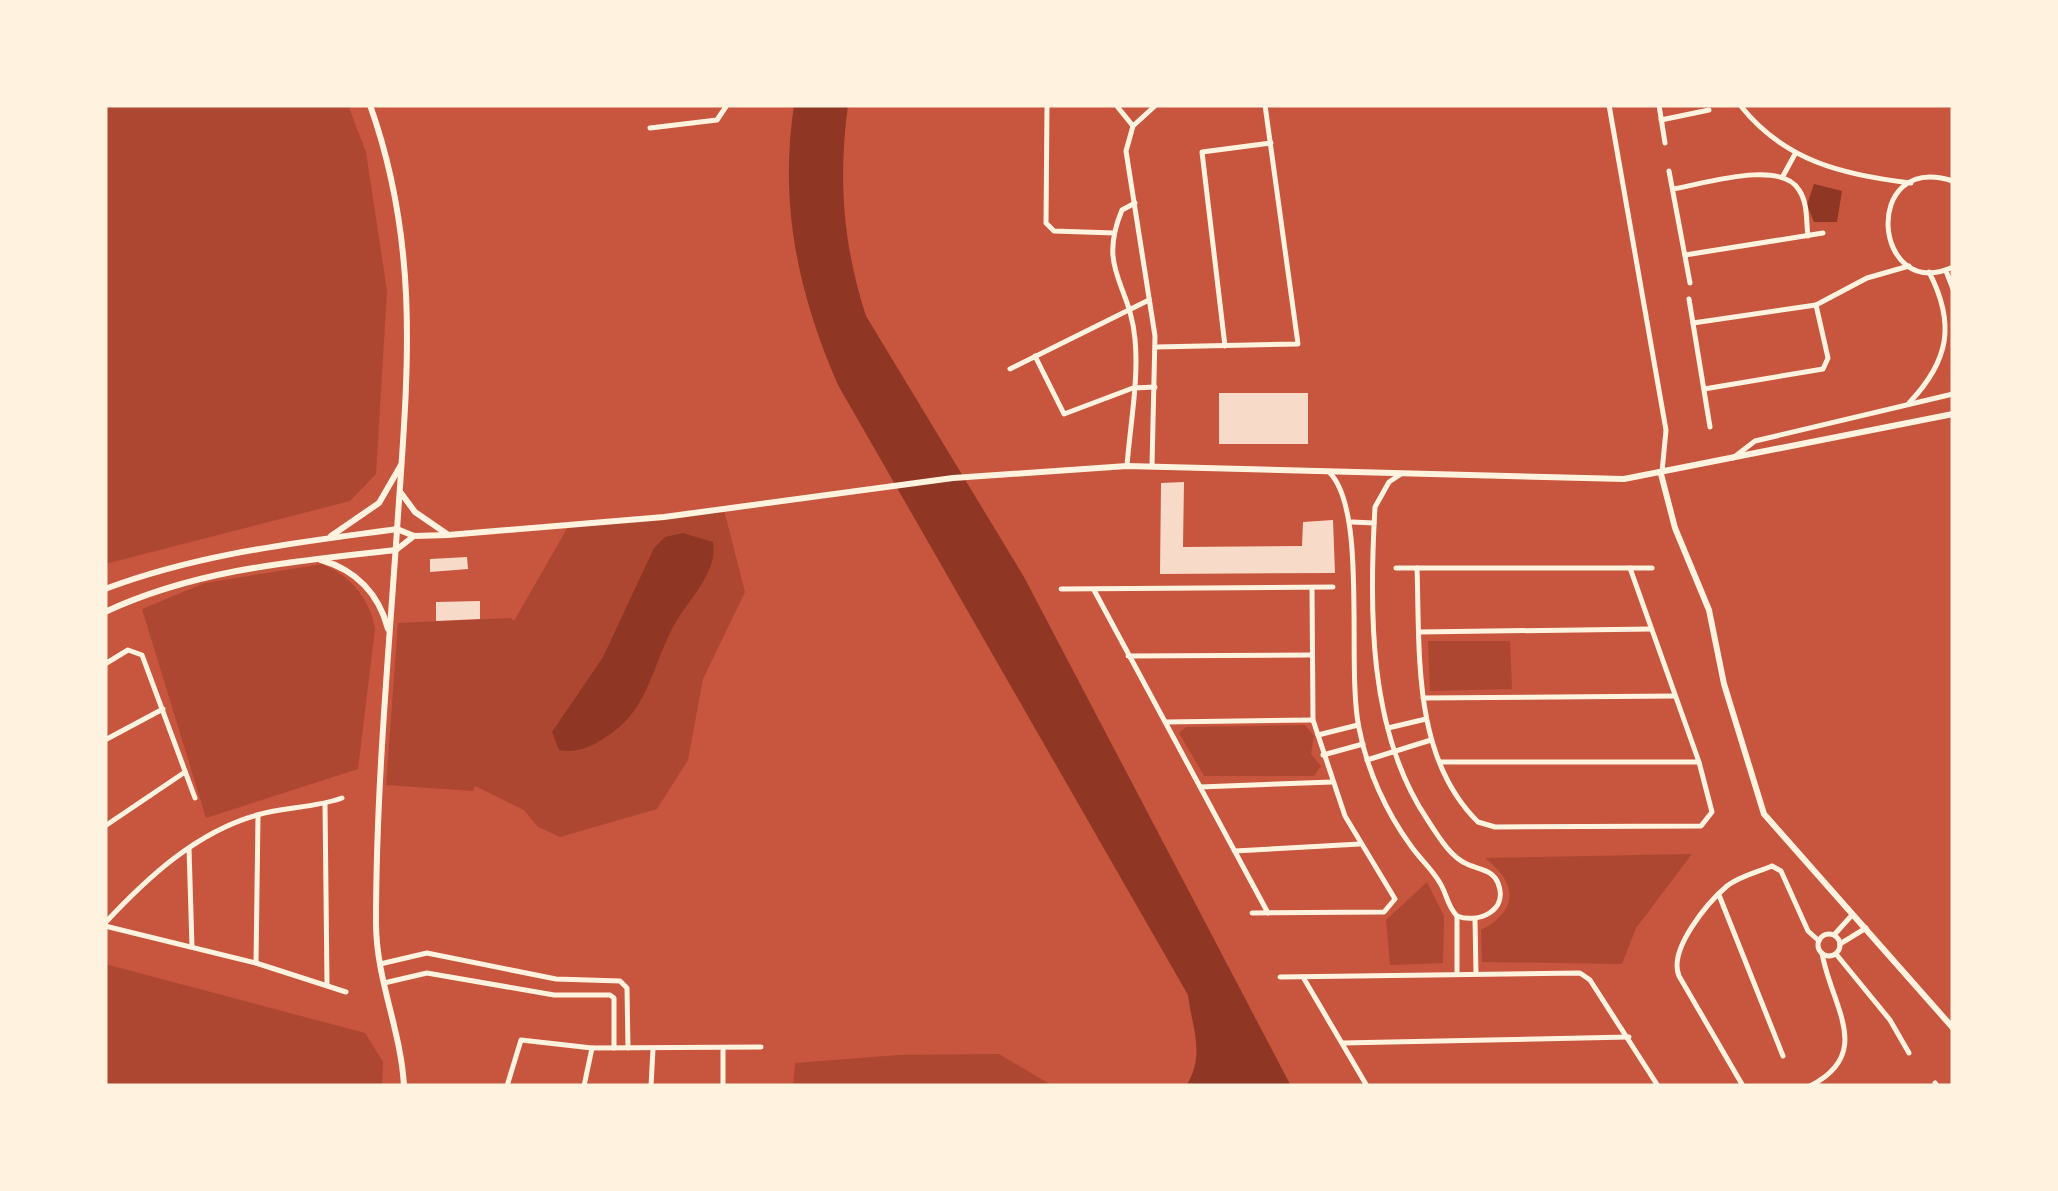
<svg xmlns="http://www.w3.org/2000/svg" width="2058" height="1191" font-family="Lato,sans-serif">
	<style>
		.green { fill: #ae4732 }
		.water { fill: #8f3625 }
		.building { fill: #f7dbc8 }
		.lines { fill: none; stroke-linecap: round; stroke-linejoin: round }
		.minor { stroke: #fff3e0; stroke-width: 5 }
		.tertiary { stroke: #fff3e0; stroke-width: 6 }
	</style>
	<rect width="100%" height="100%" fill="#c8553d"/>
	<g class="green">
		<path d="M 105,105 L 348,105 L 366,152 L 387,291 L 376,474 L 350,501 L 105,564 Z"/>
		<path d="M 724,510 L 745,592 L 703,679 L 688,760 L 657,809 L 560,837 L 538,827 L 524,810 L 475,786 L 473,791 L 386,785 L 398,623 L 511,618 L 514,621 L 569,525 Z"/>
		<path d="M 322,564 C 351,576 370,599 375,629 L 358,769 L 206,818 L 142,609 L 205,583 Z"/>
		<path d="M 1428,641 L 1510,641 L 1512,689 L 1430,691 Z"/>
		<path d="M 1305,725 L 1314,736 L 1311,754 L 1321,766 L 1314,776 L 1204,776 L 1179,733 L 1186,727 Z"/>
		<path d="M 1692,854 L 1636,928 L 1622,964 L 1482,962 L 1481,930 C 1520,910 1517,883 1485,858 Z"/>
		<path d="M 1427,882 L 1444,916 L 1443,963 L 1390,965 L 1386,920 Z"/>
		<path d="M 105,964 L 365,1033 L 383,1062 L 382,1086 L 105,1086 Z"/>
		<path d="M 999,1054 L 1053,1086 L 793,1086 L 795,1063 L 898,1055 Z"/>
	</g>
	<g class="water">
		<path d="M 794,105 L 848,105 C 838,180 843,245 866,316 L 1024,577 L 1291,1086 L 1186,1086 C 1206,1055 1192,1028 1188,995 L 838,385 C 798,293 779,205 794,105 Z"/>
		<path d="M 1814,184 L 1842,191 L 1837,222 L 1814,222 L 1807,205 Z"/>
		<path d="M 683,533 L 713,542 C 719,574 684,603 671,631 C 650,673 647,713 603,739 C 589,748 575,753 559,750 L 552,732 L 603,657 L 654,548 L 665,537 Z"/>
	</g>
	<g class="building">
		<rect x="1219" y="393" width="89" height="51"/>
		<path d="M 1184,482 L 1183,547 L 1302,546 L 1303,522 L 1333,520 L 1335,573 L 1160,574 L 1161,483 Z"/>
		<path d="M 467,557 L 468,569 L 430,572 L 430,559 Z"/>
		<path d="M 480,601 L 480,619 L 436,621 L 436,602 Z"/>
	</g>
	<g class="lines">
		<g class="minor">
			<path d="M 1047,105 L 1046,223 L 1054,231 L 1114,233"/>
			<path d="M 1116,105 L 1133,126"/>
			<path d="M 1609,105 L 1666,430 L 1662,472"/>
			<path d="M 1659,105 L 1665,143"/>
			<path d="M 1740,105 C 1784,161 1843,175 1911,183"/>
			<path d="M 1661,120 L 1709,110"/>
			<path d="M 650,128 L 717,120 L 727,105"/>
			<path d="M 1669,171 L 1690,283"/>
			<path d="M 1783,176 L 1795,154"/>
			<path d="M 1953,181 C 1860,151 1873,304 1953,267"/>
			<path d="M 1673,189 C 1703,184 1781,159 1799,190 C 1808,203 1806,221 1808,236"/>
			<path d="M 1685,255 L 1823,233"/>
			<path d="M 1946,271 L 1953,289"/>
			<path d="M 1689,299 L 1710,427"/>
			<path d="M 1693,323 L 1816,305 L 1867,278 L 1909,266"/>
			<path d="M 1225,346 L 1202,152 L 1271,143"/>
			<path d="M 1156,347 L 1298,344 L 1265,105"/>
			<path d="M 1035,356 L 1064,414 L 1133,388 L 1155,387"/>
			<path d="M 1010,369 L 1149,300"/>
			<path d="M 1704,389 L 1823,369 L 1828,358 L 1816,305"/>
			<path d="M 1909,403 C 1949,361 1956,324 1929,272"/>
			<path d="M 1733,458 L 1755,441 L 1953,394"/>
			<path d="M 1127,466 C 1130,425 1139,380 1135,339 C 1130,283 1097,270 1122,210 L 1135,203"/>
			<path d="M 1152,466 L 1155,336 L 1126,151 L 1133,126 L 1156,105"/>
			<path d="M 1330,473 C 1368,513 1346,666 1359,728 C 1367,770 1386,812 1411,846 C 1420,859 1432,869 1440,883 C 1447,894 1447,906 1457,916 C 1478,924 1509,911 1498,883 C 1492,869 1479,870 1467,864 C 1450,857 1437,834 1427,819 C 1368,731 1369,609 1375,507 L 1389,482 L 1401,474"/>
			<path d="M 1352,522 L 1374,523"/>
			<path d="M 1396,568 L 1652,568"/>
			<path d="M 1417,568 C 1420,653 1412,757 1478,822 L 1495,827 L 1701,826 L 1712,812 L 1699,762 L 1630,568"/>
			<path d="M 1061,589 L 1333,587"/>
			<path d="M 1094,590 L 1268,913"/>
			<path d="M 1419,632 L 1651,629"/>
			<path d="M 1128,656 L 1310,655"/>
			<path d="M 105,664 L 128,650 L 142,655 L 195,798"/>
			<path d="M 1423,698 L 1675,696"/>
			<path d="M 1166,722 L 1313,720"/>
			<path d="M 1388,728 L 1426,719"/>
			<path d="M 1318,735 L 1358,725"/>
			<path d="M 105,740 L 163,709"/>
			<path d="M 1323,755 L 1363,744"/>
			<path d="M 1367,760 L 1431,740"/>
			<path d="M 1440,762 L 1697,762"/>
			<path d="M 1200,787 L 1332,782"/>
			<path d="M 325,804 L 327,984"/>
			<path d="M 105,826 L 185,772"/>
			<path d="M 189,848 L 192,947"/>
			<path d="M 1235,851 L 1360,844"/>
			<path d="M 1719,895 L 1783,1056"/>
			<path d="M 1252,913 L 1384,912 L 1395,899 L 1345,816 L 1313,720 L 1312,588"/>
			<path d="M 1457,916 L 1457,973"/>
			<path d="M 1475,919 L 1476,974"/>
			<path d="M 105,923 C 147,878 196,832 257,815 C 285,807 314,808 342,798"/>
			<path d="M 105,926 L 256,963 L 346,992"/>
			<circle cx="1829" cy="945" r="11"/>
			<path d="M 1834,935 L 1852,915"/>
			<path d="M 1840,944 L 1866,928"/>
			<path d="M 1836,954 L 1890,1020 L 1909,1053"/>
			<path d="M 256,963 L 258,816"/>
			<path d="M 380,964 L 427,953 L 556,979 L 620,981 L 627,988 L 628,1048"/>
			<path d="M 1280,977 L 1580,973 L 1590,980 L 1658,1086"/>
			<path d="M 1303,977 L 1367,1086"/>
			<path d="M 384,983 L 427,973 L 554,995 L 610,995 L 614,998 L 614,1048"/>
			<path d="M 1342,1043 L 1629,1037"/>
			<path d="M 723,1050 L 723,1086"/>
			<path d="M 1935,1083 L 1937,1086"/>
			<path d="M 507,1086 L 521,1040 L 592,1048 L 761,1047"/>
			<path d="M 584,1086 L 592,1048"/>
			<path d="M 651,1086 L 653,1049"/>
			<path d="M 1743,1086 L 1679,976 C 1668,950 1707,903 1727,886 C 1740,876 1758,872 1772,866 L 1781,871 L 1808,931 L 1819,941"/>
			<path d="M 1810,1086 C 1875,1053 1831,1006 1822,953"/>
		</g>
		<g class="tertiary">
			<path d="M 370,105 C 422,251 407,380 397,530 C 388,661 376,792 376,923 C 376,979 401,1030 404,1086"/>
			<path d="M 1661,474 L 1675,528 L 1709,610 L 1724,684 L 1764,814 L 1953,1028"/>
			<path d="M 401,493 L 415,512 L 447,534"/>
			<path d="M 331,536 L 379,503 L 401,465"/>
			<path d="M 321,560 C 356,570 379,594 388,629"/>
			<path d="M 105,589 C 200,553 296,543 397,529 L 414,536 L 448,535 L 664,517 L 953,478 L 1127,466 L 1624,479 L 1953,414"/>
			<path d="M 105,612 C 197,569 296,561 396,550 L 414,536"/>
		</g>
	</g>
	<rect width="2058" height="1191" fill="none" stroke="#fff3e0" stroke-width="215"/>
</svg>
